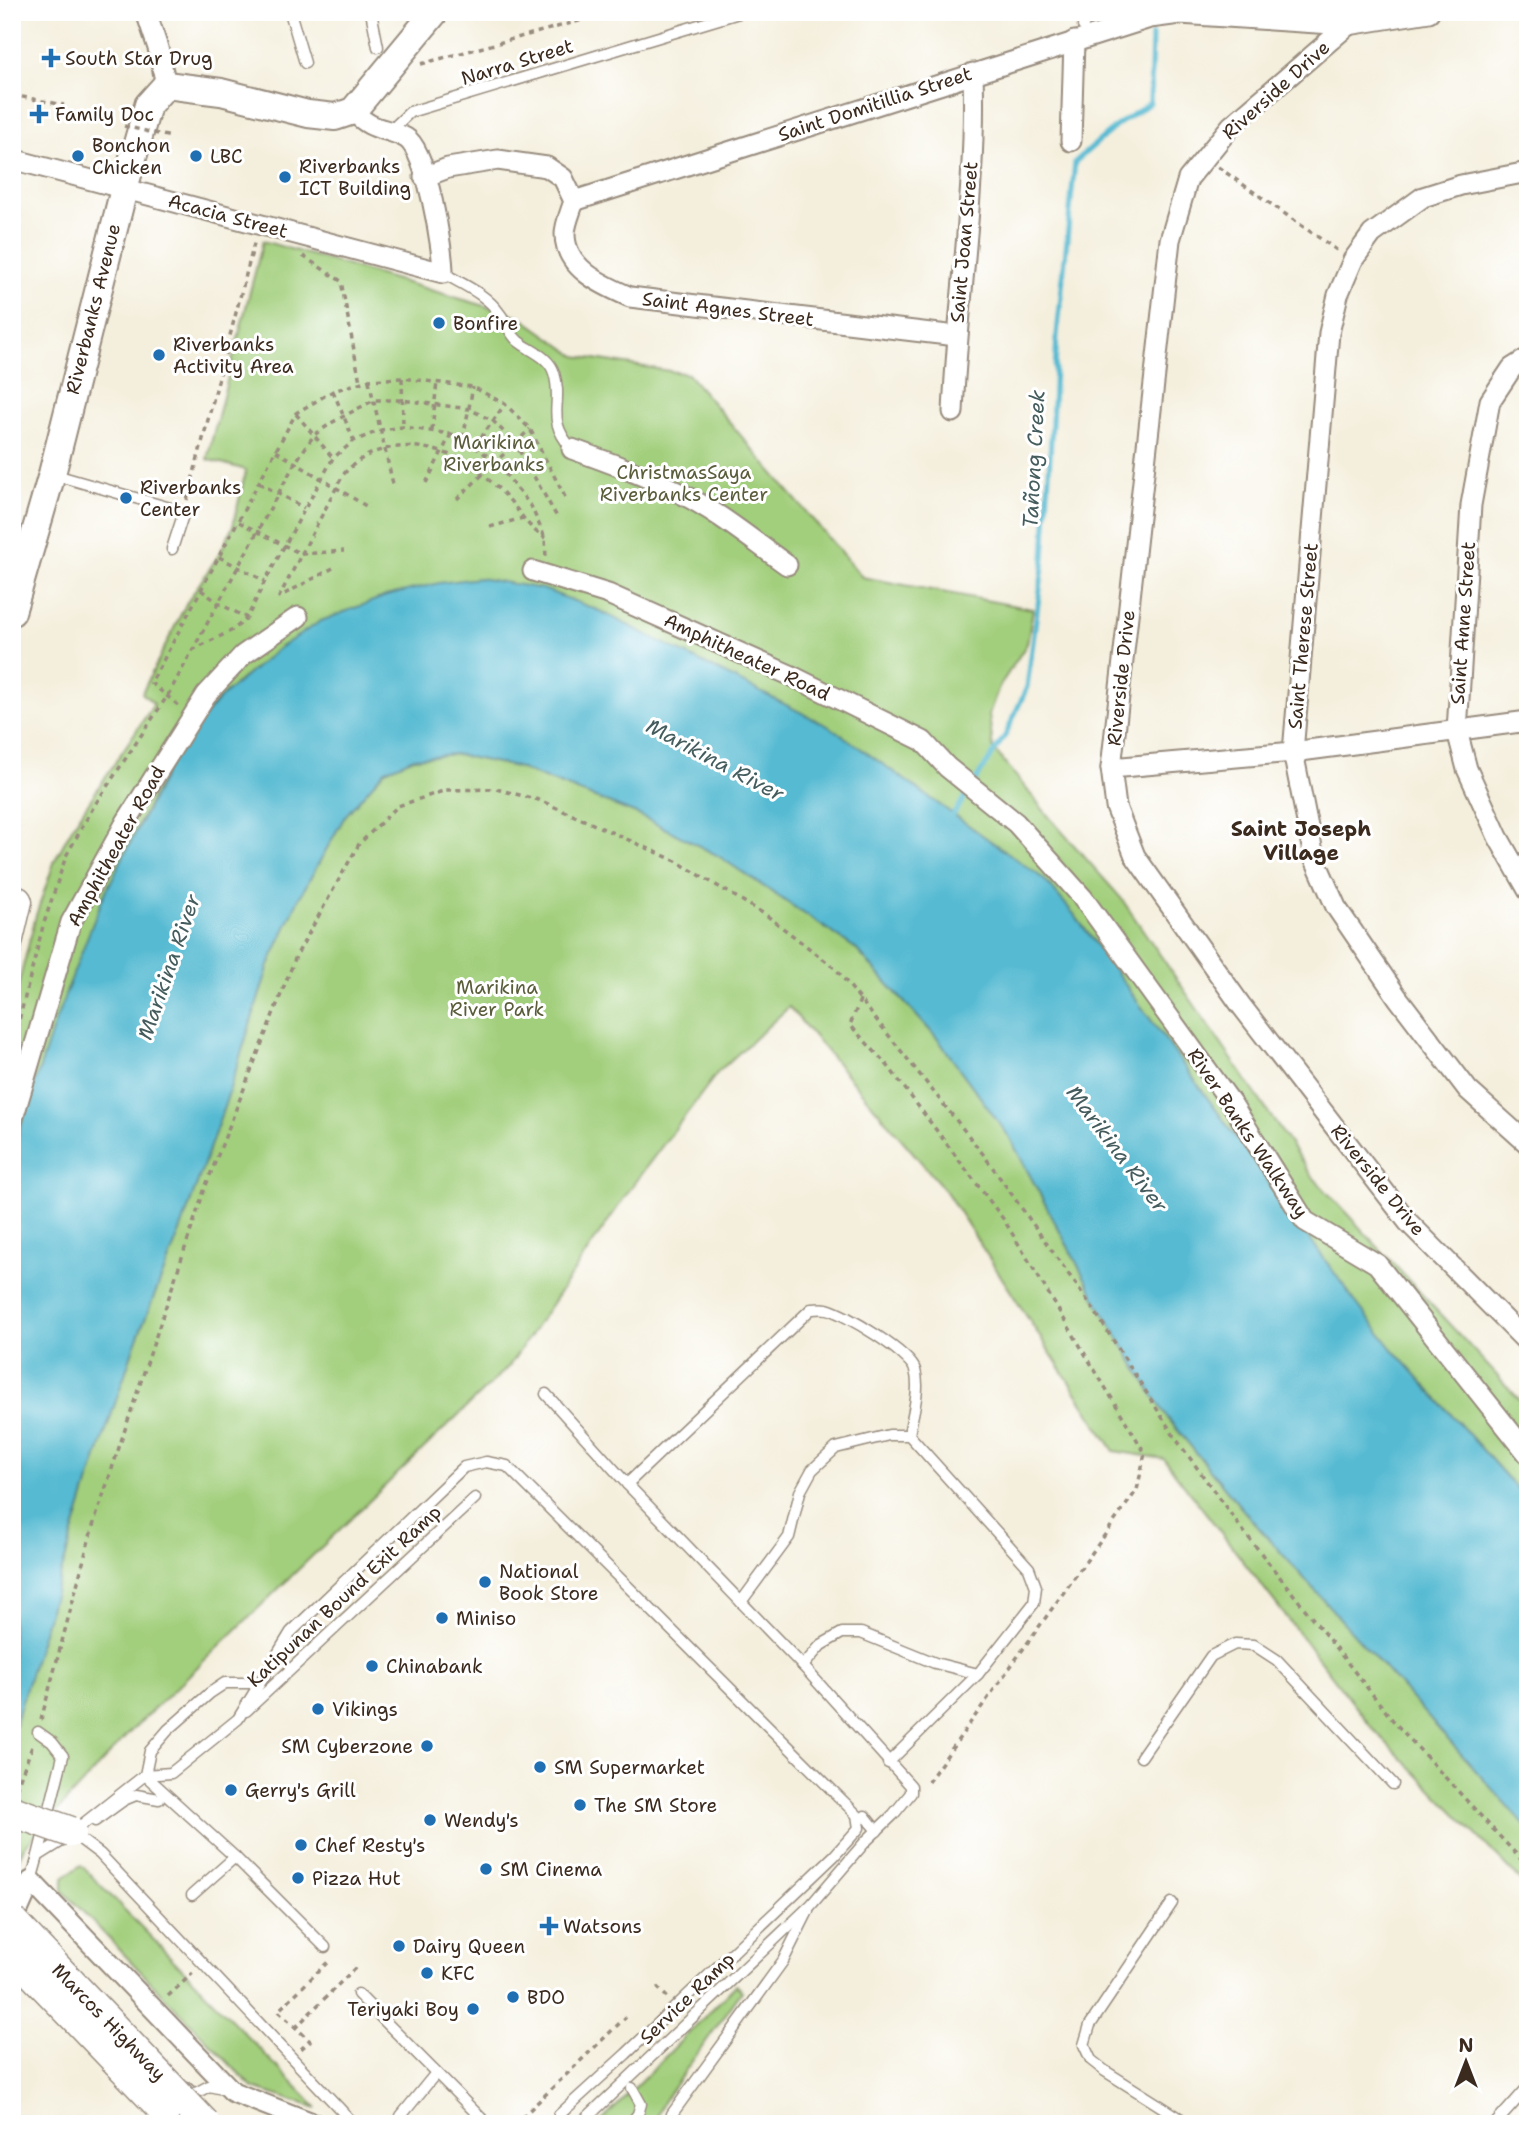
<svg xmlns="http://www.w3.org/2000/svg" width="1540" height="2136" font-family="'Shantell Sans',sans-serif">
	<style>
		.green { fill: #a2cf7c; stroke: #6e7c4d; stroke-width: 2 }
		.water { fill: #54bad2; stroke: #487278; stroke-width: 2 }
		.lines { fill: none; stroke-linecap: round; stroke-linejoin: round }
		.stream { stroke: #54bad2; stroke-width: 5 }
		.lane-casing { stroke: #988c7e; stroke-width: 13 }
		.street-casing { stroke: #988c7e; stroke-width: 23 }
		.secondary-casing { stroke: #988c7e; stroke-width: 30 }
		.path { stroke: #988c7e; stroke-width: 3.5; stroke-dasharray: 5 5; stroke-linecap: butt }
		.lane { stroke: #fff; stroke-width: 10 }
		.street { stroke: #fff; stroke-width: 19 }
		.secondary { stroke: #fff; stroke-width: 26 }
		.lane-bridge-casing { stroke: #988c7e; stroke-width: 13; stroke-linecap: butt }
		.primary-bridge-casing { stroke: #988c7e; stroke-width: 33; stroke-linecap: butt }
		.path-bridge { stroke: #988c7e; stroke-width: 3.5; stroke-dasharray: 5 5; stroke-linecap: butt }
		.lane-bridge { stroke: #fff; stroke-width: 10 }
		.primary-bridge { stroke: #fff; stroke-width: 30 }
		.poi-dot { fill: #1f6fb2; stroke: #fff; stroke-width: 2.5 }
		.labels { text-anchor: middle; dominant-baseline: central; stroke-width: 6; stroke-linejoin: round; paint-order: stroke }
		.poi-label { font-size: 19px; fill: #3b2a1e; stroke: #fff; text-anchor: start }
		.street-label { font-size: 19px; fill: #3b2a1e; stroke: #fff }
		.park-label { font-size: 19px; fill: #5a5c3a; stroke: #fff }
		.water-label { font-size: 21px; font-style: italic; fill: #445c5d; stroke: #fff }
		.neighbourhood-label { font-size: 21px; font-weight: bold; fill: #3b2a1e; stroke: #fff }
	</style>
	<rect width="100%" height="100%" fill="#fff"/>
	<filter id="ink" filterUnits="userSpaceOnUse"><feTurbulence type="fractalNoise" baseFrequency=".0143" numOctaves="2"/><feDisplacementMap in="SourceGraphic" scale="14" xChannelSelector="R" yChannelSelector="G"/><feConvolveMatrix kernelMatrix="1 2 1 2 8 2 1 2 1" color-interpolation-filters="sRGB"/></filter>
	<filter id="wash" filterUnits="userSpaceOnUse"><feTurbulence type="fractalNoise" baseFrequency=".00686" numOctaves="4" result="noise"/><feDisplacementMap in="SourceGraphic" scale="28" xChannelSelector="R" yChannelSelector="G"/><feGaussianBlur stdDeviation="1.57" result="paint"/><feColorMatrix in="noise" values="0 0 0 0 0 0 0 0 0 0 0 0 0 0 0 0 0 1.4 0 .05"/><feComposite in="paint" operator="in"/></filter>
	<g filter="url(#wash)">
		<rect width="100%" height="100%" fill="#f4efdd"/>
		<g class="green">
			<path d="M 263,241 L 519,316 L 576,356 L 688,374 L 862,577 L 1033,609 L 1027,644 L 999,687 L 989,714 L 993,748 L 1050,818 L 1121,898 L 1312,1176 L 1528,1409 L 1528,1501 L 1392,1348 L 1354,1300 L 1074,914 L 244,677 C 227,692 208,707 195,726 C 169,764 147,806 127,848 C 80,946 46,1049 12,1153 L 12,1010 L 36,915 L 55,860 L 73,826 L 154,704 L 142,693 L 186,604 L 220,553 L 233,526 L 246,470 L 207,459 Z"/>
			<path d="M 454,754 L 516,767 L 639,815 L 717,855 L 855,948 L 937,1038 L 1010,1138 L 1103,1312 L 1166,1416 L 1244,1511 L 1528,1829 L 1528,1888 L 1373,1729 L 1164,1459 L 1114,1451 L 945,1190 L 789,1007 L 718,1072 L 635,1182 L 509,1366 L 128,1734 L 24,1847 L 12,1871 L 12,1734 L 88,1484 L 135,1344 L 181,1229 L 225,1104 L 269,965 L 298,900 L 345,816 L 385,770 L 414,758 Z"/>
			<path d="M 81,1865 L 317,2108 L 253,2088 L 63,1891 L 63,1878 Z"/>
			<path d="M 736,1985 L 742,1991 L 663,2102 L 657,2116 L 658,2124 L 599,2124 Z"/>
		</g>
		<path class="water" d="M 479,578 L 543,589 L 600,611 L 832,728 L 1044,879 L 1074,914 L 1354,1300 L 1392,1348 L 1528,1501 L 1528,1829 L 1244,1511 L 1166,1416 L 1103,1312 L 1010,1138 L 937,1038 L 855,948 L 717,855 L 639,815 L 516,767 L 454,754 L 414,758 L 385,770 L 345,816 L 298,900 L 269,965 L 225,1104 L 181,1229 L 135,1344 L 88,1484 L 12,1734 L 12,1153 L 56,1019 L 85,943 L 104,895 L 170,764 L 196,725 L 221,697 L 279,648 L 321,621 L 386,596 L 439,583 Z"/>
		<g class="lines">
			<g class="stream">
				<path d="M 974,783 L 1006,734 L 1027,687 L 1044,559 L 1057,335 L 1075,162 L 1116,126 L 1150,103 L 1152,35"/>
				<path d="M 951,818 L 969,791"/>
			</g>
		</g>
	</g>
	<g filter="url(#ink)">
		<g class="lines">
			<defs>
				<g id="lane">
					<path d="M 290,12 L 305,63"/>
					<path d="M 371,12 L 378,47"/>
					<path d="M 1083,26 L 1088,12"/>
					<path d="M 388,133 L 410,112 L 742,12"/>
					<path d="M 443,273 C 464,285 486,294 500,314 C 507,323 509,333 518,341 C 530,351 549,356 554,373 C 564,405 544,417 572,449"/>
					<path d="M 52,474 L 184,512 L 172,549"/>
					<path d="M 12,890 C 21,892 26,893 27,902 L 12,965"/>
					<path d="M 546,1394 L 627,1484 L 803,1666 L 911,1786 L 911,1793 L 893,1815 L 866,1841 L 811,1905 L 580,2124"/>
					<path d="M 627,1484 L 811,1309 C 816,1309 822,1308 827,1309 C 844,1313 910,1353 915,1370 C 921,1390 912,1415 909,1435"/>
					<path d="M 741,1602 L 789,1537 L 800,1492 L 812,1470 L 836,1448 L 889,1435 L 909,1435 L 1029,1568 L 1036,1587 L 1034,1603 L 978,1674 L 888,1763"/>
					<path d="M 803,1666 L 821,1645 L 842,1633 L 861,1633 L 935,1663 L 978,1674"/>
					<path d="M 246,1711 L 475,1498"/>
					<path d="M 38,1732 L 52,1742 L 63,1756 L 38,1856"/>
					<path d="M 1141,1757 L 1211,1656 L 1235,1644 L 1254,1645 L 1277,1660 L 1393,1784"/>
					<path d="M 145,1775 L 235,1857 L 325,1947"/>
					<path d="M 145,1775 L 150,1751 L 168,1730 L 210,1693 L 225,1683 L 250,1683"/>
					<path d="M 865,1816 L 877,1831"/>
					<path d="M 95,1821 L 124,1800 L 136,1795 L 159,1799"/>
					<path d="M 74,1831 L 145,1775 L 171,1773 L 238,1719 L 291,1632 L 464,1467 L 486,1462 L 507,1466 L 857,1815 L 859,1828 L 834,1856 L 626,2054 L 559,2115 L 558,2124"/>
					<path d="M 31,1881 L 38,1856 L 70,1836"/>
					<path d="M 192,1895 L 235,1857"/>
					<path d="M 1172,1903 L 1090,2025 L 1084,2045 L 1091,2060 L 1105,2071 L 1189,2124"/>
					<path d="M 358,1994 L 487,2124"/>
					<path d="M 187,2088 L 194,2094 L 209,2086 L 227,2090"/>
					<path d="M 401,2116 L 436,2073"/>
					<path d="M 630,2124 L 638,2114 L 641,2104 L 632,2088"/>
					<path d="M 670,2124 L 672,2114 L 783,1961 L 808,1911"/>
					<path d="M 1495,2124 L 1528,2087"/>
				</g>
				<g id="street">
					<path d="M 146,12 L 158,48 L 166,85"/>
					<path d="M 1348,25 L 1231,126 L 1188,179 L 1170,240 L 1111,768 L 1116,807 L 1135,856 L 1240,1004 L 1408,1222 L 1528,1343"/>
					<path d="M 1071,141 L 1074,41"/>
					<path d="M 12,159 L 443,273 C 443,249 427,150 406,138 C 384,126 374,133 353,111"/>
					<path d="M 1528,172 L 1461,185 L 1423,197 L 1372,234 L 1353,260 L 1338,295 L 1329,333 L 1293,752 L 1314,857 L 1336,907 L 1398,998 L 1468,1090 L 1528,1144"/>
					<path d="M 424,177 L 448,168 L 498,160 L 547,167 L 563,178 L 574,201"/>
					<path d="M 574,201 L 1150,18 L 1180,14 L 1348,25 L 1429,12"/>
					<path d="M 574,201 C 571,211 565,224 565,234 C 565,269 603,285 630,297 L 956,336"/>
					<path d="M 1528,358 L 1512,368 L 1490,401 L 1471,505 L 1457,731 L 1467,769 L 1498,837 L 1528,890"/>
					<path d="M 953,412 C 958,299 977,185 973,73"/>
					<path d="M 572,449 C 608,462 644,475 678,492 C 717,511 752,540 787,565"/>
					<path d="M 533,571 L 608,594 L 792,676 L 923,741 L 947,767 L 1016,823 L 1083,898 L 1232,1104 L 1305,1221 L 1377,1264 L 1528,1454"/>
					<path d="M 1111,768 L 1293,752 L 1528,721"/>
					<path d="M 12,1122 L 71,922 L 126,822 L 206,695 L 243,655 L 298,617"/>
					<path d="M 12,1924 L 31,1881 L 233,2092 L 315,2124"/>
				</g>
				<path id="secondary" d="M 12,612 L 52,474 L 124,189 L 148,105 L 166,85 L 221,92 L 308,114 L 335,117 L 353,111 L 435,12"/>
			</defs>
			<use href="#lane" class="lane-casing"/>
			<use href="#street" class="street-casing"/>
			<use href="#secondary" class="secondary-casing"/>
			<g class="path">
				<path d="M 421,64 L 612,12"/>
				<path d="M 12,95 L 64,105"/>
				<path d="M 1218,167 L 1338,251"/>
				<path d="M 303,256 L 341,281 L 360,382"/>
				<path d="M 402,378 L 403,427"/>
				<path d="M 369,381 L 393,484"/>
				<path d="M 333,391 L 354,441"/>
				<path d="M 296,414 L 333,458"/>
				<path d="M 432,430 L 437,381"/>
				<path d="M 463,438 L 473,387"/>
				<path d="M 475,446 L 505,404"/>
				<path d="M 276,451 L 366,506"/>
				<path d="M 259,483 L 304,508"/>
				<path d="M 426,483 L 451,434"/>
				<path d="M 457,499 L 530,429"/>
				<path d="M 187,500 L 255,240"/>
				<path d="M 239,522 L 301,554 L 344,551"/>
				<path d="M 490,527 L 523,518"/>
				<path d="M 219,557 L 265,581"/>
				<path d="M 333,568 L 279,597 L 343,475 C 379,432 445,442 484,476 C 494,484 504,493 512,503 C 523,517 530,529 545,538"/>
				<path d="M 201,590 L 220,604 L 247,618"/>
				<path d="M 192,650 L 233,630 L 247,618 L 265,581 L 333,458 L 354,441 L 381,430 L 403,427 L 451,434 L 463,438 L 496,462 L 531,506 L 545,538 L 546,558"/>
				<path d="M 178,705 L 151,683 L 296,413 L 333,391 L 369,380 L 402,378 L 473,387 L 505,404 L 530,429 L 567,501"/>
				<path d="M 860,1000 L 850,1025 L 888,1066 L 1004,1220 L 1145,1453 L 1137,1490 L 925,1786"/>
				<path d="M 12,1048 L 43,926 L 66,856 L 94,806 L 168,695 L 295,463 L 314,435 L 333,422 L 374,400 L 402,400 L 469,409 L 493,421 L 515,443 L 557,517"/>
				<path d="M 41,1720 L 92,1529 L 205,1188 L 296,956 L 359,844 L 398,806 L 446,790 L 496,789 L 539,800 L 676,861 L 766,915 L 836,969 L 983,1154 L 1092,1307 L 1176,1439 L 1238,1524 L 1395,1723 L 1528,1867"/>
				<path d="M 16,1789 L 33,1744"/>
				<path d="M 657,1987 L 667,1997"/>
				<path d="M 168,1996 L 193,1973"/>
				<path d="M 295,2028 L 356,1967"/>
				<path d="M 301,2049 L 310,2041 L 278,2011 L 330,1960"/>
				<path d="M 515,2124 L 626,2017"/>
			</g>
			<use href="#lane" class="lane"/>
			<use href="#street" class="street"/>
			<use href="#secondary" class="secondary"/>
			<defs>
				<path id="lane-bridge" d="M 72,1833 L 100,1854 L 354,2124"/>
				<g id="primary-bridge">
					<path d="M 12,1811 L 71,1832"/>
					<path d="M 12,1921 L 205,2124"/>
					<path d="M 12,1952 L 165,2111"/>
				</g>
			</defs>
			<use href="#lane-bridge" class="lane-bridge-casing"/>
			<use href="#primary-bridge" class="primary-bridge-casing"/>
			<path class="path-bridge" d="M 124,126 L 171,137"/>
			<use href="#lane-bridge" class="lane-bridge"/>
			<use href="#primary-bridge" class="primary-bridge"/>
		</g>
	</g>
	<g class="poi-dot">
		<path d="M47.5 47.5h7v7h7v7h-7v7h-7v-7h-7v-7h7z"/>
		<path d="M35.5 103.5h7v7h7v7h-7v7h-7v-7h-7v-7h7z"/>
		<circle cx="78" cy="156" r="7"/>
		<circle cx="196" cy="156" r="7"/>
		<circle cx="285" cy="177" r="7"/>
		<circle cx="439" cy="323" r="7"/>
		<circle cx="159" cy="355" r="7"/>
		<circle cx="126" cy="498" r="7"/>
		<circle cx="485" cy="1582" r="7"/>
		<circle cx="442" cy="1618" r="7"/>
		<circle cx="372" cy="1666" r="7"/>
		<circle cx="318" cy="1709" r="7"/>
		<circle cx="427" cy="1746" r="7"/>
		<circle cx="540" cy="1767" r="7"/>
		<circle cx="231" cy="1790" r="7"/>
		<circle cx="580" cy="1805" r="7"/>
		<circle cx="430" cy="1820" r="7"/>
		<circle cx="301" cy="1845" r="7"/>
		<circle cx="486" cy="1869" r="7"/>
		<circle cx="298" cy="1878" r="7"/>
		<path d="M545.5 1915.5h7v7h7v7h-7v7h-7v-7h-7v-7h7z"/>
		<circle cx="399" cy="1946" r="7"/>
		<circle cx="427" cy="1973" r="7"/>
		<circle cx="513" cy="1997" r="7"/>
		<circle cx="473" cy="2009" r="7"/>
	</g>
	<g class="labels">
		<g class="poi-label">
			<text x="65" y="58">South Star Drug</text>
			<text x="55" y="114">Family Doc</text>
			<text x="92" y="145">Bonchon<tspan x="92" dy="22">Chicken</tspan></text>
			<text x="210" y="156">LBC</text>
			<text x="299" y="166">Riverbanks<tspan x="299" dy="22">ICT Building</tspan></text>
			<text x="453" y="323">Bonfire</text>
			<text x="173" y="344">Riverbanks<tspan x="173" dy="22">Activity Area</tspan></text>
			<text x="140" y="487">Riverbanks<tspan x="140" dy="22">Center</tspan></text>
			<text x="499" y="1571">National<tspan x="499" dy="22">Book Store</tspan></text>
			<text x="456" y="1618">Miniso</text>
			<text x="386" y="1666">Chinabank</text>
			<text x="332" y="1709">Vikings</text>
			<text x="413" y="1746" text-anchor="end">SM Cyberzone</text>
			<text x="554" y="1767">SM Supermarket</text>
			<text x="245" y="1790">Gerry's Grill</text>
			<text x="594" y="1805">The SM Store</text>
			<text x="444" y="1820">Wendy's</text>
			<text x="315" y="1845">Chef Resty's</text>
			<text x="500" y="1869">SM Cinema</text>
			<text x="312" y="1878">Pizza Hut</text>
			<text x="563" y="1926">Watsons</text>
			<text x="413" y="1946">Dairy Queen</text>
			<text x="441" y="1973">KFC</text>
			<text x="527" y="1997">BDO</text>
			<text x="459" y="2009" text-anchor="end">Teriyaki Boy</text>
		</g>
		<g class="street-label">
			<text transform="translate(517 62) rotate(-17)">Narra Street</text>
			<text transform="translate(1276 90) rotate(-42)">Riverside Drive</text>
			<text transform="translate(875 104) rotate(-18)">Saint Domitillia Street</text>
			<text transform="translate(228 216) rotate(15)">Acacia Street</text>
			<text transform="translate(964 242) rotate(-85)">Saint Joan Street</text>
			<text transform="translate(93 309) rotate(-76)">Riverbanks Avenue</text>
			<text transform="translate(728 309) rotate(7)">Saint Agnes Street</text>
			<text transform="translate(1463 623) rotate(-86)">Saint Anne Street</text>
			<text transform="translate(1303 636) rotate(-85)">Saint Therese Street</text>
			<text transform="translate(747 657) rotate(25)">Amphitheater Road</text>
			<text transform="translate(1121 678) rotate(-84)">Riverside Drive</text>
			<text transform="translate(116 846) rotate(-61)">Amphitheater Road</text>
			<text transform="translate(1248 1133) rotate(56)">River Banks Walkway</text>
			<text transform="translate(1378 1180) rotate(51)">Riverside Drive</text>
			<text transform="translate(344 1596) rotate(-43)">Katipunan Bound Exit Ramp</text>
			<text transform="translate(687 1998) rotate(-44)">Service Ramp</text>
			<text transform="translate(109 2022) rotate(46)">Marcos Highway</text>
		</g>
		<g class="park-label">
			<text x="494" y="442">Marikina<tspan x="494" dy="22">Riverbanks</tspan></text>
			<text x="684" y="472">ChristmasSaya<tspan x="684" dy="22">Riverbanks Center</tspan></text>
			<text x="497" y="987">Marikina<tspan x="497" dy="22">River Park</tspan></text>
		</g>
		<g class="water-label">
			<text transform="translate(1034 459) rotate(-87)">Tañong Creek</text>
			<text transform="translate(715 760) rotate(28)">Marikina River</text>
			<text transform="translate(169 967) rotate(-71)">Marikina River</text>
			<text transform="translate(1117 1149) rotate(53)">Marikina River</text>
		</g>
		<g class="neighbourhood-label">
			<text x="1301" y="829">Saint Joseph<tspan x="1301" dy="24">Village</tspan></text>
		</g>
	</g>
	<rect width="1540" height="2136" fill="none" stroke="#fff" stroke-width="42"/>
	<g transform="translate(1466 2062)" stroke="#ffffff" stroke-width="5" paint-order="stroke">
	<path d="M0-5L12 26L0 18L-12 26Z" fill="#3b2a1e"/>
	<text y="-10" font-size="19" font-weight="bold" text-anchor="middle" fill="#3b2a1e">N</text>
	</g>
</svg>
